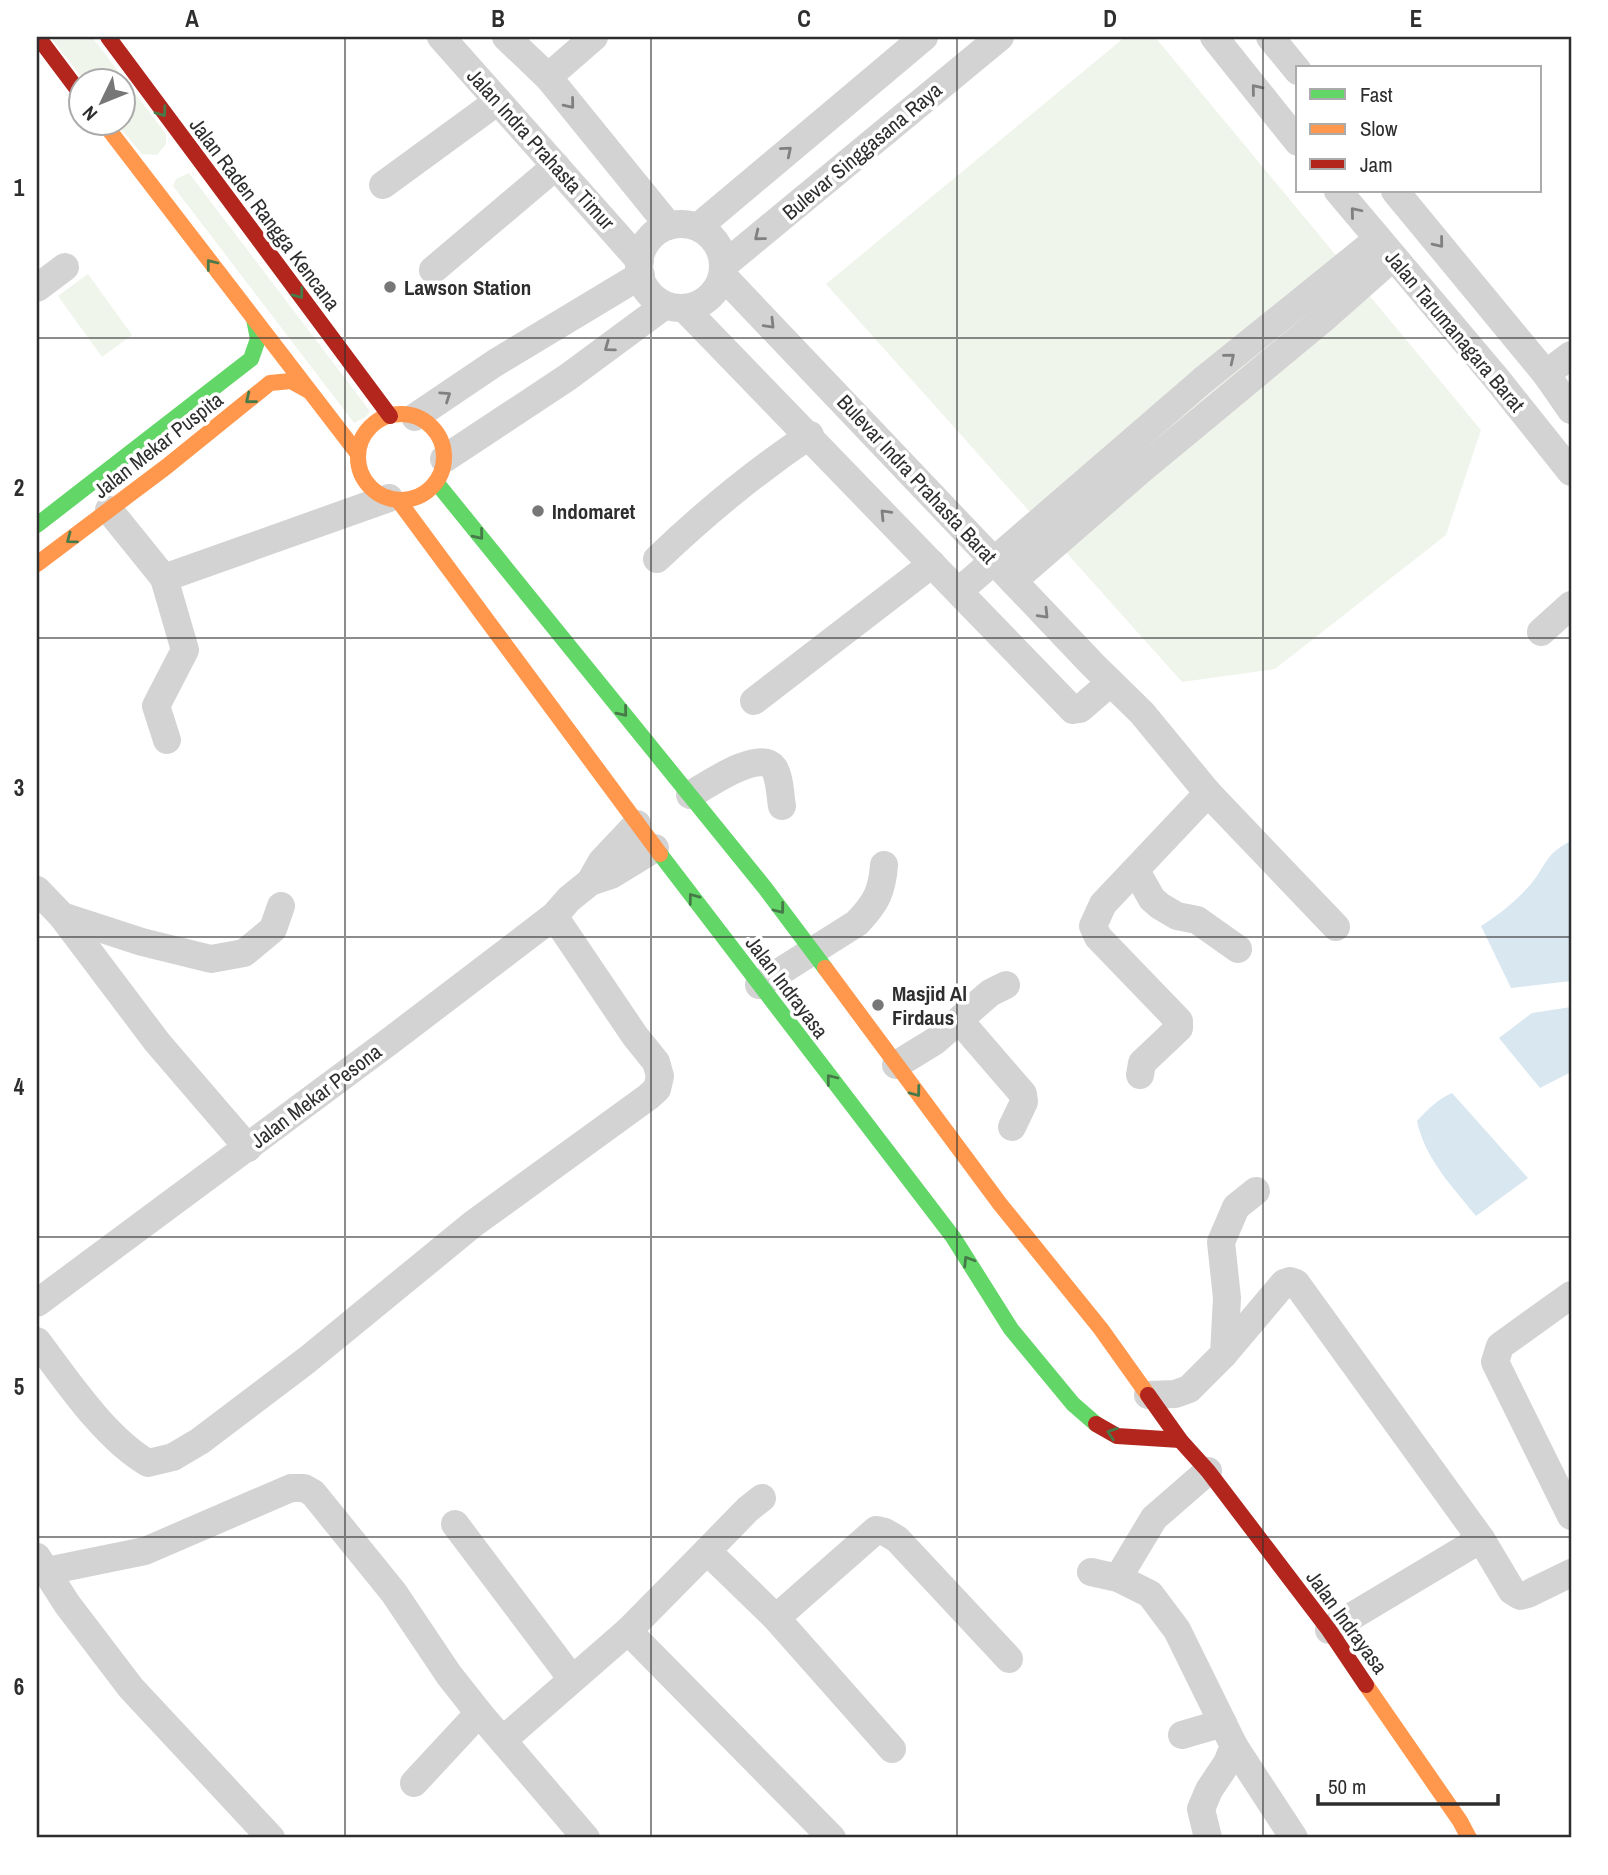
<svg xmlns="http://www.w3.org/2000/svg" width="1608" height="1875" font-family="'Archivo Narrow',sans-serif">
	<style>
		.green { fill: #f0f5ec }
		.water { fill: #d9e7f1 }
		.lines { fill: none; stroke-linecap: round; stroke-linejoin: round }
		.street { stroke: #d3d3d3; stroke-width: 28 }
		.fast { stroke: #63d668; stroke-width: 16 }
		.slow { stroke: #ff974d; stroke-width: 16 }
		.jam { stroke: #b3261e; stroke-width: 16 }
		.oneway { stroke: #808080 }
		.oneway2 { stroke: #467a48 }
		.grid { fill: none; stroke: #2e2e2e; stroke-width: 2; stroke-opacity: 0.55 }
		.poi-dot { fill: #777; stroke: #fff; stroke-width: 2.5 }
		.labels { text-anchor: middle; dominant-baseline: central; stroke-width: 7; stroke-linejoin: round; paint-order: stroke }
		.street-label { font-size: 21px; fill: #2e2e2e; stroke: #fff }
		.poi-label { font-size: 21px; font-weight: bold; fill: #2e2e2e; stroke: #fff; text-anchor: start }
		.neatline { fill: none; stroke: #2e2e2e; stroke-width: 2.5 }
		.grid-label { font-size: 23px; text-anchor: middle; font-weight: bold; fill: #2e2e2e }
	</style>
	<rect width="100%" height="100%" fill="#fff"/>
	<g class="green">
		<path d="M 50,37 L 92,37 L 163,130 L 166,136 L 166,144 L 157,155 L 142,154 L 116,123 L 122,122 L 122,80 L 84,80 Z"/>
		<path d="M 1125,37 L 1155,37 L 1481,430 L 1446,535 L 1275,669 L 1182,682 L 826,284 Z"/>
		<path d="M 189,173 L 370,411 L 366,417 L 354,423 L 173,186 L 176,179 Z"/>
		<path d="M 88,274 L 132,335 L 102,357 L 58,296 Z"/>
	</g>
	<g class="water">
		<path d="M 1571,841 L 1571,981 L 1511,988 L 1481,926 C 1500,914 1516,901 1531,884 C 1547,864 1546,853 1571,841 Z"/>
		<path d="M 1571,1007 L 1571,1072 L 1540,1088 L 1499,1038 L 1532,1013 Z"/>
		<path d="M 1452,1093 L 1528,1178 L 1476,1216 C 1452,1186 1425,1159 1417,1121 C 1427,1110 1438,1099 1452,1093 Z"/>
	</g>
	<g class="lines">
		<g class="street">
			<path d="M 441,37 L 640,261"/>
			<path d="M 506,37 L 548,77 L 669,226"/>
			<path d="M 1214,37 L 1298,142"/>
			<path d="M 1270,37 L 1298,71"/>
			<path d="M 548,77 L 594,37"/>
			<path d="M 383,185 L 498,101"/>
			<path d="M 1338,191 L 1496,378 L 1571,472"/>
			<path d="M 1395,191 L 1546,374 L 1571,410"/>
			<circle cx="681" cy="266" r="42"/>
			<path d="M 698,227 L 924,37"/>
			<path d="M 724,265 L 1000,37"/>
			<path d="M 433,270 L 556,166"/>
			<path d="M 723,276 L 1093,665 L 1142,713 L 1208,793"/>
			<path d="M 37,288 L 65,267"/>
			<path d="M 684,308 L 1073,710 L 1080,709 L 1110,683"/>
			<path d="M 1546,374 L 1571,355"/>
			<path d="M 415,417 L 495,363 L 641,275"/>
			<path d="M 444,459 L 568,377 L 664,306"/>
			<path d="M 109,510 L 164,578"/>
			<path d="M 657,559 C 704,514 755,472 810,435"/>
			<path d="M 1013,581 L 1142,469 L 1323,319 L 1393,257"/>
			<path d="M 959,591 L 1202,381 L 1378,239"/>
			<path d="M 1541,632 L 1571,605"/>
			<path d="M 754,701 L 932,564"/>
			<path d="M 167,740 L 156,706 L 185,650 L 164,578 L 389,498"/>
			<path d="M 690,795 C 706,786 760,748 774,768 C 780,778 780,795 782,806"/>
			<path d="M 1136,871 L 1152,899 L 1160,906 L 1177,916 L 1197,920 L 1238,949"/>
			<path d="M 590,882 L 611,875 L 655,848"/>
			<path d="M 37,890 L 62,916 L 157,1042 L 248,1148"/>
			<path d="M 62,916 L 142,942 L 211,959 L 244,953 L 273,929 L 281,906"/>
			<path d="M 759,985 L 857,923 C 876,903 882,892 884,865"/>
			<path d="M 960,1021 L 1023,1094 L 1024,1102 L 1012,1127"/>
			<path d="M 896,1065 L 935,1041 L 990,993 L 1006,985"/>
			<path d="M 1140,1075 L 1142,1063 L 1179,1028 L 1179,1021 L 1098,937 L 1093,926 L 1103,904 L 1208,793 L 1336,927"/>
			<path d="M 1571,1295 L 1500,1346 L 1495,1362 L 1571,1516"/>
			<path d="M 37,1303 L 390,1041 L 554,916 L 569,899 L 590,882 L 602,861 L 637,824"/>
			<path d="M 37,1341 C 67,1381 105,1438 148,1463 L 173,1457 L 200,1441 L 307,1360 L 473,1224 L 648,1097 L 657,1089 L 660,1076 L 656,1062 L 635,1036 L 554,916"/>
			<path d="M 1224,1354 L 1284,1283 L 1290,1281 L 1296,1283 L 1481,1539 L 1512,1591 L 1520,1596 L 1528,1594 L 1571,1573"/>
			<path d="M 1148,1395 L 1175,1394 L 1189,1389 L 1224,1354 L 1227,1298 L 1221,1242 L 1236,1207 L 1256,1191"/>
			<path d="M 455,1524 L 572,1679"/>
			<path d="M 707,1551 L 748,1509 L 762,1498"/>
			<path d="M 37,1557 L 67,1604 L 131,1688 L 271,1838"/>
			<path d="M 47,1571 L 145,1551 L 291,1488 L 304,1488 L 313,1493 L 394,1593 L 449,1675 L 479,1713 L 586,1838"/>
			<path d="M 1091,1572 L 1118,1578 L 1150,1594 L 1177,1630 L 1234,1746 L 1227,1763 L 1209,1790 L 1201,1809 L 1208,1838"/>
			<path d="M 1118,1578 L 1154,1518 L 1208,1471"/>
			<path d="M 776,1618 L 876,1530 L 885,1532 L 897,1539 L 1009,1659"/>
			<path d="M 1329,1630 L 1481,1539"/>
			<path d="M 628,1631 L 832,1838"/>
			<path d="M 1182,1735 L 1223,1723"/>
			<path d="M 503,1740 L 628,1631 L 707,1551 L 776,1618 L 892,1749"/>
			<path d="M 1234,1746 L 1294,1838"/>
			<path d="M 414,1783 L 479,1713"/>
		</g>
		<g class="fast">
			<path d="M 436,482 L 765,888 L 825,968"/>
			<path d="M 37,525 L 251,359 L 258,339 L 254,319"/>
			<path d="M 660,854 L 953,1237 L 1011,1329 L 1073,1404 L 1096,1424"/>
		</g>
		<g class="slow">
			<path d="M 103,122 L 358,454"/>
			<circle cx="401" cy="457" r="43"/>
			<path d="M 398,500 L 660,854"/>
			<path d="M 37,564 L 166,467 L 270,383 L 291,381 L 309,391"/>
			<path d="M 825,968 L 1000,1204 L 1101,1329 L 1148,1395"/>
			<path d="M 1366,1685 L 1460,1821 L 1469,1838"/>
		</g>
		<g class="jam">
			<path d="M 38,37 L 80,93"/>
			<path d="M 108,37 L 390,416"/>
			<path d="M 1148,1395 L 1180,1440 L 1208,1471 L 1329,1630 L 1366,1685"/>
			<path d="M 1096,1424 L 1117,1436 L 1180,1440"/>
		</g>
	</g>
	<defs><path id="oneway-chevron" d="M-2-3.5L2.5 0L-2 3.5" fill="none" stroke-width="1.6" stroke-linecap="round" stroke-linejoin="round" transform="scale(1.75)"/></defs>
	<g class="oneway">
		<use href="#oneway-chevron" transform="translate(1256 89) rotate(-129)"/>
		<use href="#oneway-chevron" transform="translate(570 104) rotate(51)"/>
		<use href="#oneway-chevron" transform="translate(787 151) rotate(-40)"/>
		<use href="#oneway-chevron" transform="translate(1355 212) rotate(-130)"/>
		<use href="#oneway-chevron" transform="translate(759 236) rotate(141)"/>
		<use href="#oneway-chevron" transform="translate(1439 243) rotate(51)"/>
		<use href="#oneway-chevron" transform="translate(770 324) rotate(46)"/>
		<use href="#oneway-chevron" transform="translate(609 347) rotate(144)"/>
		<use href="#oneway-chevron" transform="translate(1230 358) rotate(-39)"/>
		<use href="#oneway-chevron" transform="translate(446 396) rotate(-34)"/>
		<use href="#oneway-chevron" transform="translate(885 514) rotate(-134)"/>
		<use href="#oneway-chevron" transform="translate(1044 614) rotate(46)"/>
	</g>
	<g class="oneway2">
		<use href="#oneway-chevron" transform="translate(162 112) rotate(54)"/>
		<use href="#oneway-chevron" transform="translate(211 264) rotate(-128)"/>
		<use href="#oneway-chevron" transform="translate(299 294) rotate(53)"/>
		<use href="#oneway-chevron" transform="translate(250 399) rotate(141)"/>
		<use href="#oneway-chevron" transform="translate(479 535) rotate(51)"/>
		<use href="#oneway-chevron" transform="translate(71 539) rotate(143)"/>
		<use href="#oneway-chevron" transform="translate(623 712) rotate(51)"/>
		<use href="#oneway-chevron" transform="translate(693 898) rotate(-127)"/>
		<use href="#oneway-chevron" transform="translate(780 909) rotate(52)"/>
		<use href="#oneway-chevron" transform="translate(831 1079) rotate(-128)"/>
		<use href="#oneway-chevron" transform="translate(916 1092) rotate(53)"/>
		<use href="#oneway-chevron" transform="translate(968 1261) rotate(-122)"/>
		<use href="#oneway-chevron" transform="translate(1112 1433) rotate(-161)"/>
	</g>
	<path class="grid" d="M 345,37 L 345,1838M 651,37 L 651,1838M 957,37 L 957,1838M 1263,37 L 1263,1838M 37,338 L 1571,338M 37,638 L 1571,638M 37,937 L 1571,937M 37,1237 L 1571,1237M 37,1537 L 1571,1537"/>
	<g class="poi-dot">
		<circle cx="390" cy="287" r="7"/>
		<circle cx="538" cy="511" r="7"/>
		<circle cx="878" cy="1005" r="7"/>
	</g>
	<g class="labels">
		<g class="street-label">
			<text transform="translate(541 149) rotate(48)">Jalan Indra Prahasta Timur</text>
			<text transform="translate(862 151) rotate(-40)">Bulevar Singgasana Raya</text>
			<text transform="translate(265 214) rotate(53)">Jalan Raden Rangga Kencana</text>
			<text transform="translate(1455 331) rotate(50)">Jalan Tarumanagara Barat</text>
			<text transform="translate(158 445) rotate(-38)">Jalan Mekar Puspita</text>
			<text transform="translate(917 479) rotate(47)">Bulevar Indra Prahasta Barat</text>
			<text transform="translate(787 987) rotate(53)">Jalan Indrayasa</text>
			<text transform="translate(316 1096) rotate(-37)">Jalan Mekar Pesona</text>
			<text transform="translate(1347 1622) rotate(54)">Jalan Indrayasa</text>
		</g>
		<g class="poi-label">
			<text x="404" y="287">Lawson Station</text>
			<text x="552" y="511">Indomaret</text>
			<text x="892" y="993">Masjid Al<tspan x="892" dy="24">Firdaus</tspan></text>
		</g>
	</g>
	<rect width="1608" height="1875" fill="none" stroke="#ffffff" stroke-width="77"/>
	<rect x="1296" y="66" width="245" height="126" fill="#ffffff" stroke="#ababab" stroke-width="2"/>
	<rect x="1310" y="89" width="35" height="10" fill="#63d668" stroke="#ababab" stroke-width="2"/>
	<text x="1360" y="102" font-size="21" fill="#2e2e2e">Fast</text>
	<rect x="1310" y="124" width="35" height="10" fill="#ff974d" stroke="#ababab" stroke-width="2"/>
	<text x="1360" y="136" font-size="21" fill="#2e2e2e">Slow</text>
	<rect x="1310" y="159" width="35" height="10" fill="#b3261e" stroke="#ababab" stroke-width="2"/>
	<text x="1360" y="172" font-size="21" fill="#2e2e2e">Jam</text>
	<g transform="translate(102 102) rotate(227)"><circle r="33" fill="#ffffff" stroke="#ababab" stroke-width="2"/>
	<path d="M0-5L12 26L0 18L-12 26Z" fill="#777777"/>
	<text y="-10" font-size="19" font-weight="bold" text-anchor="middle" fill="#2e2e2e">N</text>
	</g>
	<path d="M1318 1794v10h180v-10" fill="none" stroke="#2e2e2e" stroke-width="3.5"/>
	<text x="1328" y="1794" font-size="21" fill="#2e2e2e" stroke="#ffffff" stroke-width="5" paint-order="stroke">50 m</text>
	<rect x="38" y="38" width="1532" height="1798" class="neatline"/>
	<g class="grid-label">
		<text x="192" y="27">A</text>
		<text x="498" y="27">B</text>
		<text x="804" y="27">C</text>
		<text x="1110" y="27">D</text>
		<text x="1416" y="27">E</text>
		<text x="19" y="196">1</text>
		<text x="19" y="496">2</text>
		<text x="19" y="796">3</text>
		<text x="19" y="1095">4</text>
		<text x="19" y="1395">5</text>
		<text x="19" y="1695">6</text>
	</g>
</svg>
